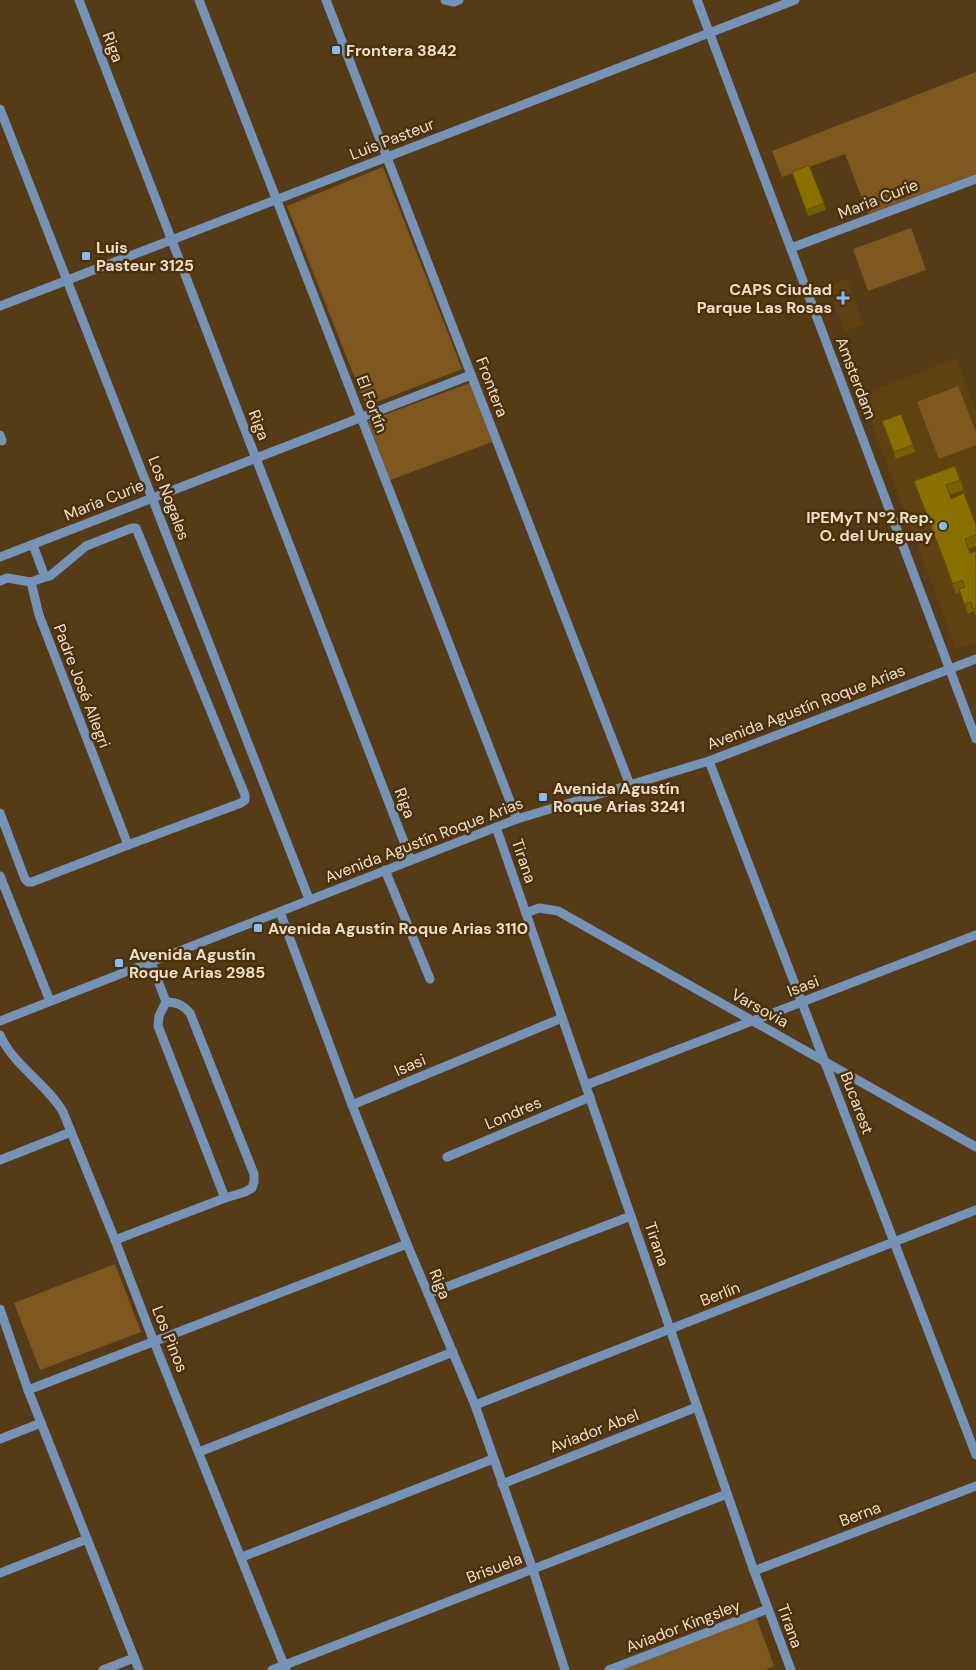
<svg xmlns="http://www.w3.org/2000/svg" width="976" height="1670" font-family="'DM Sans',sans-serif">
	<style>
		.built { fill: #604112 }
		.green { fill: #7f5820 }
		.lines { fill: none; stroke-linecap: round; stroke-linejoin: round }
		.minor { stroke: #7493b7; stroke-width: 9 }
		.wall { fill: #776000 }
		.building { fill: #8a7000; stroke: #614e00 }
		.poi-dot { fill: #85bbfb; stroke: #4b3109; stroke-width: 2 }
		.labels { text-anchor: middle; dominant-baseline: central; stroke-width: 5; stroke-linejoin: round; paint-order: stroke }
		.street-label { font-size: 16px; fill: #eedeca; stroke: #4b3109 }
		.poi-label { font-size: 16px; font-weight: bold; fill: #eedeca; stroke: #4b3109; text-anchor: start }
	</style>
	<rect width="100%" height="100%" fill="#563c16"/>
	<g class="built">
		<path d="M 847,279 L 864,324 L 845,331 L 828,286 Z"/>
		<path d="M 956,358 L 976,410 L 976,642 L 956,649 L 861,395 Z"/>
	</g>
	<g class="green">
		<path d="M 976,72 L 976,174 L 868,214 L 845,154 L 782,177 L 772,151 Z"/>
		<path d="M 383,167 L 462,369 L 366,406 L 287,206 Z"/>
		<path d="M 911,228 L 926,270 L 868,291 L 853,249 Z"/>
		<path d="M 470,383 L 492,442 L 390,480 L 368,421 Z"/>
		<path d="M 958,386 L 976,432 L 976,445 L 939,459 L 917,402 Z"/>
		<path d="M 115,1264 L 141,1332 L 40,1370 L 14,1303 Z"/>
		<path d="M 756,1617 L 774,1666 L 765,1670 L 618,1670 Z"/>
	</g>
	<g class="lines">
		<g class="minor">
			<path d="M 79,0 L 411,860"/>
			<path d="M 199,0 L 517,819"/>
			<path d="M 326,0 L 630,785"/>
			<path d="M 445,0 L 454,2 L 459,0"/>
			<path d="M 697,0 L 976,739"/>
			<path d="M 0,109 L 309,899"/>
			<path d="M 791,248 L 976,179"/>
			<path d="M 0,306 L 795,0"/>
			<path d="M 0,435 L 2,441"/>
			<path d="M 33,545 L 45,577 L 31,582 L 39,615 L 128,845"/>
			<path d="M 0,557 L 471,375"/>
			<path d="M 0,581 L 7,578 L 31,582"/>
			<path d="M 709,761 L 976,1455"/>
			<path d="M 0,813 L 25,879 L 28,882 L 32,882 L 128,845 L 241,803 L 245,800 L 245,795 L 136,528 L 132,528 L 86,546 L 50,576 L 45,577"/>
			<path d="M 496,827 L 754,1571 L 791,1670"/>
			<path d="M 385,870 L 430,979"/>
			<path d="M 0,876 L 50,1001"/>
			<path d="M 280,912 L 352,1105 L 407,1244 L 475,1405 L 533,1570 L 565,1670"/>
			<path d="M 526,913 L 539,908 L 558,911 L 976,1147"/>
			<path d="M 151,962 L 166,1002"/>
			<path d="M 166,1002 L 159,1016 L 158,1026 L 225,1198"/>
			<path d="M 0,1021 L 517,819 L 709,761 L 976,659"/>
			<path d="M 0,1035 C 12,1064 47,1084 63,1112 L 115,1240 L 154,1342 L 286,1670"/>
			<path d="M 586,1085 L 976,935"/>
			<path d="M 352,1105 L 562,1018"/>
			<path d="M 447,1157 L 590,1097"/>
			<path d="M 0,1160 L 71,1132"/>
			<path d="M 115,1240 L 225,1198 L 245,1192 L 252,1188 L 254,1182 L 254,1174 L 190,1013 C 183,1005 177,1002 166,1002"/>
			<path d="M 428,1294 L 631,1216"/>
			<path d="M 0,1309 L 28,1390 L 139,1670"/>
			<path d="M 28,1390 L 407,1244"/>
			<path d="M 475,1405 L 976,1210"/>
			<path d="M 0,1439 L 41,1423"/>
			<path d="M 199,1452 L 453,1352"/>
			<path d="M 502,1484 L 697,1407"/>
			<path d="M 242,1557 L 493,1459"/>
			<path d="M 754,1571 L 976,1486"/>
			<path d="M 0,1573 L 87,1539"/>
			<path d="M 103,1670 L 134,1658"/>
			<path d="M 272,1670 L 727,1494"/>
			<path d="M 609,1670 L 768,1609"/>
		</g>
	</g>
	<g class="wall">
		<path d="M 809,165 L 826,210 L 808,216 L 792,172 Z"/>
		<path d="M 901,414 L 915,452 L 896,459 L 882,421 Z"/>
		<path d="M 955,466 L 964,490 L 950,495 L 951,499 L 976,525 L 976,546 L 968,549 L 970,553 L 976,551 L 976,616 L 974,611 L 968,614 L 960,592 L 956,594 L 914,481 Z"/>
	</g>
	<g class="building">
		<path d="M 809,165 L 824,203 L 806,210 L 792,172 Z"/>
		<path d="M 901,414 L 913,445 L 894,452 L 882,421 Z"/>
		<path d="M 955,466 L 960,480 L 946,485 L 951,499 L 964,493 L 976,525 L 976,535 L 965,539 L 970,553 L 976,551 L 976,608 L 973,609 L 971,602 L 964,604 L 959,589 L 965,587 L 962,580 L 953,584 L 914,481 Z"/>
	</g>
	<g class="poi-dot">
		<rect x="331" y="45" width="10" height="10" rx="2.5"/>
		<rect x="81" y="251" width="10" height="10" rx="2.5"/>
		<path d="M840.5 290.5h5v5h5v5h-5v5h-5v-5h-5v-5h5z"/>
		<circle cx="943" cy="526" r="5"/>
		<rect x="538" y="792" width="10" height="10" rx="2.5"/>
		<rect x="253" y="923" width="10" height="10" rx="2.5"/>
		<rect x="114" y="958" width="10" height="10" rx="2.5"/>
	</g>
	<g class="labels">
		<g class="street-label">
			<text transform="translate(113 47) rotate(69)">Riga</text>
			<text transform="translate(392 139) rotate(-21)">Luis Pasteur</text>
			<text transform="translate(878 199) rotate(-21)">Maria Curie</text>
			<text transform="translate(856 378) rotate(69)">Amsterdam</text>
			<text transform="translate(492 387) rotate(69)">Frontera</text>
			<text transform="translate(372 404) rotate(69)">El Fortín</text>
			<text transform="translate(259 425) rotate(69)">Riga</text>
			<text transform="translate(169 498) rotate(69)">Los Nogales</text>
			<text transform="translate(104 500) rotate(-22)">Maria Curie</text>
			<text transform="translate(82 686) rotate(69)">Padre José Allegri</text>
			<text transform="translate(806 707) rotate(-21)">Avenida Agustín Roque Arias</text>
			<text transform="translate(405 803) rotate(69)">Riga</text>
			<text transform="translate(424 840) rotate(-21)">Avenida Agustín Roque Arias</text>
			<text transform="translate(524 861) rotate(71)">Tirana</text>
			<text transform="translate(803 986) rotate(-21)">Isasi</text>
			<text transform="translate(760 1008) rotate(29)">Varsovia</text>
			<text transform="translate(410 1065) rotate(-23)">Isasi</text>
			<text transform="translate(857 1103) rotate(69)">Bucarest</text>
			<text transform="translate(513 1113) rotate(-23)">Londres</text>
			<text transform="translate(657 1244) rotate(71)">Tirana</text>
			<text transform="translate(440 1284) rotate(67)">Riga</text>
			<text transform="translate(720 1294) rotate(-21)">Berlín</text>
			<text transform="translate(170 1339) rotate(68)">Los Pinos</text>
			<text transform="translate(594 1431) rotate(-21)">Aviador Abel</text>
			<text transform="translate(860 1514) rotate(-21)">Berna</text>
			<text transform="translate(494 1568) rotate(-21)">Brisuela</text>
			<text transform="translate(683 1626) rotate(-21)">Aviador Kingsley</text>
			<text transform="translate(790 1626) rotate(70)">Tirana</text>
		</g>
		<g class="poi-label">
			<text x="346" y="50">Frontera 3842</text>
			<text x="96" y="247">Luis<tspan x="96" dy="18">Pasteur 3125</tspan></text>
			<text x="832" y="289" text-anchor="end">CAPS Ciudad<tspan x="832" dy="18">Parque Las Rosas</tspan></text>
			<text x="933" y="517" text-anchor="end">IPEMyT Nº2 Rep.<tspan x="933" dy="18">O. del Uruguay</tspan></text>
			<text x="553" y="788">Avenida Agustín<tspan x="553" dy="18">Roque Arias 3241</tspan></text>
			<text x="268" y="928">Avenida Agustín Roque Arias 3110</text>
			<text x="129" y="954">Avenida Agustín<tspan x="129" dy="18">Roque Arias 2985</tspan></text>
		</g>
	</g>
</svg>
